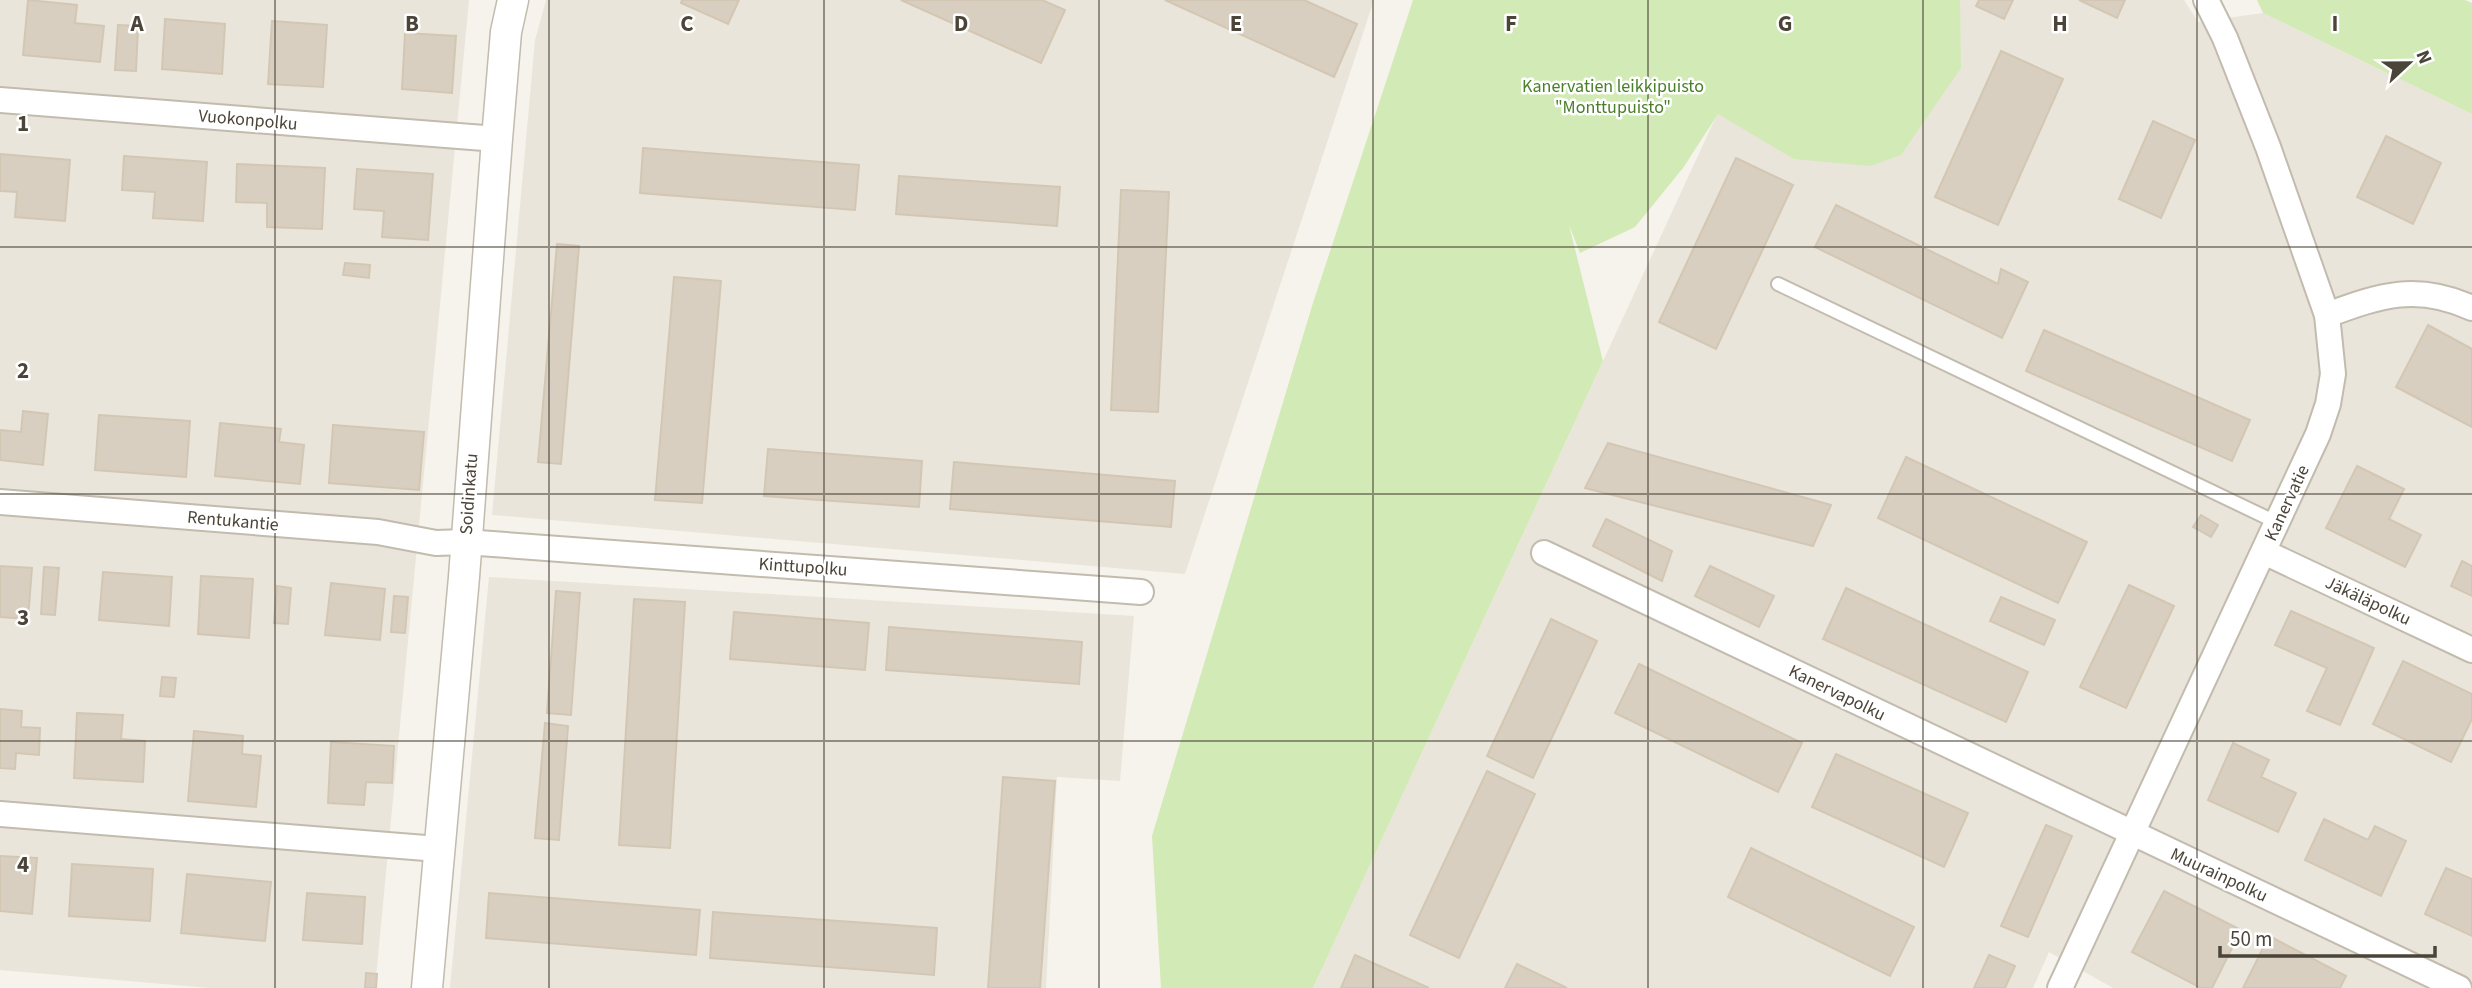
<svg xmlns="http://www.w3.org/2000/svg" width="2472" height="988" font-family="'Source Sans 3',sans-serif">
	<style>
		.residential { fill: #eae5da }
		.green { fill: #d2eab5 }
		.building { fill: #d8cfc1; stroke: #d3c7b4; stroke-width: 2 }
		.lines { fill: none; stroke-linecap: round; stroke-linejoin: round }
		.service-casing { stroke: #c2bbae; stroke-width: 16 }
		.minor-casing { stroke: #c2bbae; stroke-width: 28 }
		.tertiary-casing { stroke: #c2bbae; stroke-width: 33 }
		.service { stroke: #fff; stroke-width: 12 }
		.minor { stroke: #fff; stroke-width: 24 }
		.tertiary { stroke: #fff; stroke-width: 30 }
		.grid { fill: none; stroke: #4b4439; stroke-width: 2; stroke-opacity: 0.55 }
		.labels { text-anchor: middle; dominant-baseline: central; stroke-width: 5; stroke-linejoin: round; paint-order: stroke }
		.park-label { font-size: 18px; fill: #4a7f2a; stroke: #fff }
		.street-label { font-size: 18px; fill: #4b4439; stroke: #fff }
		.grid-label { font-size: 23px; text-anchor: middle; font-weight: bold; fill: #4b4439; stroke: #fff; stroke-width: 5; stroke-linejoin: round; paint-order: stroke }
	</style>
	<rect width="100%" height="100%" fill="#f6f3ec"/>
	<g class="residential">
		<path d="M 0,0 L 469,0 L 375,988 L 210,988 L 0,970 Z"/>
		<path d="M 546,0 L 1374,0 L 1185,574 L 492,515 L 535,40 Z"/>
		<path d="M 1770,0 L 2184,0 L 2198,22 L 2263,13 L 2472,114 L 2472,988 L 2113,988 L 2049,952 L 2033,988 L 1313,988 Z"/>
		<path d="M 489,577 L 1134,616 L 1120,781 L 1057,777 L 1046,988 L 450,988 Z"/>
	</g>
	<g class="green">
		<path d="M 1413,0 L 1960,0 L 1961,68 L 1901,155 L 1870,166 L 1794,159 L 1718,114 L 1683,168 L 1635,227 L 1580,253 L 1569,225 L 1603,361 L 1313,988 L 1161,988 L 1152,836 L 1312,306 Z"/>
		<path d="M 2257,0 L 2465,0 L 2472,3 L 2472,114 L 2263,13 Z"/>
	</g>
	<g class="building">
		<path d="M 28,0 L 77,5 L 75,23 L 104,26 L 100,62 L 23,55 Z"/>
		<path d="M 682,0 L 739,0 L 728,24 L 681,3 Z"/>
		<path d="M 901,0 L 1042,0 L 1065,10 L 1041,63 Z"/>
		<path d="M 1165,0 L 1304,0 L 1357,24 L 1334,77 Z"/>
		<path d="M 1979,0 L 2013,0 L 2004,19 L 1976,6 Z"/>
		<path d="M 2079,0 L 2125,0 L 2117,18 Z"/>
		<path d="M 165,19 L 225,24 L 222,74 L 162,69 Z"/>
		<path d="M 272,21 L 327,25 L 323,87 L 268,84 Z"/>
		<path d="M 118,25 L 138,26 L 136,71 L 115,70 Z"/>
		<path d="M 405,33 L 456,36 L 452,93 L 402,89 Z"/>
		<path d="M 2001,51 L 2063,79 L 1998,225 L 1935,197 Z"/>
		<path d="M 2153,121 L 2195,140 L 2161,218 L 2119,199 Z"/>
		<path d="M 2386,136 L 2441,163 L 2413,224 L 2357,197 Z"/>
		<path d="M 643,148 L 859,165 L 855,210 L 640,193 Z"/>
		<path d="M 0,154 L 70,160 L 65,221 L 15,217 L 17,192 L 0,191 Z"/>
		<path d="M 124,156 L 207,162 L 203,221 L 153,218 L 155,192 L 122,190 Z"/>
		<path d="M 1736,158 L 1793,185 L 1716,349 L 1659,322 Z"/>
		<path d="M 237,164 L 325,168 L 322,229 L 267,227 L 267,203 L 236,202 Z"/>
		<path d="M 357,169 L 433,174 L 428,240 L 382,237 L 384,211 L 354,209 Z"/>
		<path d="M 899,176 L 1060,187 L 1057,226 L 896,214 Z"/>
		<path d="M 1121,190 L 1169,192 L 1158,412 L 1111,410 Z"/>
		<path d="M 1836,205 L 1998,284 L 2001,269 L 2028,282 L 2002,338 L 1815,247 Z"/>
		<path d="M 557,244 L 579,246 L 561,464 L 538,462 Z"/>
		<path d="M 345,263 L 370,265 L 369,278 L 343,275 Z"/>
		<path d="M 674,277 L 721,281 L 702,503 L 655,500 Z"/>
		<path d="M 2428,325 L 2472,349 L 2472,427 L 2396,387 Z"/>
		<path d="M 2044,330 L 2250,420 L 2232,461 L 2026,371 Z"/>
		<path d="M 23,411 L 48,414 L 43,465 L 0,460 L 0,430 L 21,432 Z"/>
		<path d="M 99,415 L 190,421 L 186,477 L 95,470 Z"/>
		<path d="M 220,423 L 281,429 L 279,442 L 304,445 L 300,484 L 215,476 Z"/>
		<path d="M 333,425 L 424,432 L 419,490 L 329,483 Z"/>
		<path d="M 1608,443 L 1831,505 L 1813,546 L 1585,488 Z"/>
		<path d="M 768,449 L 922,461 L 919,507 L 764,496 Z"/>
		<path d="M 1906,457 L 2087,542 L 2058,603 L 1878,518 Z"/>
		<path d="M 954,462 L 1175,481 L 1171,527 L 950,509 Z"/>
		<path d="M 2357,466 L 2404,489 L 2389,519 L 2421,535 L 2405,567 L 2326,528 Z"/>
		<path d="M 2201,515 L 2218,525 L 2211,537 L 2193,527 Z"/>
		<path d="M 1606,519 L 1672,551 L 1662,581 L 1593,546 Z"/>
		<path d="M 2462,561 L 2472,566 L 2472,596 L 2451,586 Z"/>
		<path d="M 0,566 L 32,568 L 28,619 L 0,617 Z"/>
		<path d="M 1710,566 L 1774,596 L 1759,627 L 1695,596 Z"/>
		<path d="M 44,567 L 59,568 L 55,615 L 41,614 Z"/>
		<path d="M 103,572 L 172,577 L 169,626 L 99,620 Z"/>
		<path d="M 201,576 L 253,579 L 249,638 L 198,634 Z"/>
		<path d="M 331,583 L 385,589 L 380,640 L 325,635 Z"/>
		<path d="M 2129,585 L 2174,606 L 2126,708 L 2080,687 Z"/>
		<path d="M 277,586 L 291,588 L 288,624 L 274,623 Z"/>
		<path d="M 1846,588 L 2028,672 L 2006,722 L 1823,639 Z"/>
		<path d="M 556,591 L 580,593 L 571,715 L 547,713 Z"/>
		<path d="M 394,596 L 408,597 L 405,633 L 391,632 Z"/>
		<path d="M 2001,597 L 2055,620 L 2044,645 L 1990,621 Z"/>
		<path d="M 634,599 L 685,602 L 670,848 L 619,845 Z"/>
		<path d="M 2291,611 L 2374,648 L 2340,725 L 2307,711 L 2327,668 L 2275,645 Z"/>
		<path d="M 734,612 L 869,623 L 865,670 L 730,659 Z"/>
		<path d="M 1551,619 L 1597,641 L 1533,778 L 1487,756 Z"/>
		<path d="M 889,627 L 1082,642 L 1079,684 L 886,670 Z"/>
		<path d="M 2403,661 L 2472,694 L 2472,719 L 2451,762 L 2373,724 Z"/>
		<path d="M 1639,664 L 1802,743 L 1778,792 L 1615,713 Z"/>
		<path d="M 162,677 L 176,678 L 174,697 L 160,696 Z"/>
		<path d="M 0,709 L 22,711 L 21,727 L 40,728 L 39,755 L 16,753 L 15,769 L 0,768 Z"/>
		<path d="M 77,713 L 123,715 L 121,739 L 145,741 L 143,782 L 74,778 Z"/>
		<path d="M 545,723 L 568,726 L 559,840 L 535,838 Z"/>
		<path d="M 194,731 L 243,736 L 242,754 L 261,756 L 256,807 L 188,801 Z"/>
		<path d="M 331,742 L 394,746 L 392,783 L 366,782 L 364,805 L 328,803 Z"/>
		<path d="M 2233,743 L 2269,760 L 2261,777 L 2296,793 L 2278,832 L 2208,800 Z"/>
		<path d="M 1836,754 L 1968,813 L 1944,867 L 1812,807 Z"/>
		<path d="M 1487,771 L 1535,794 L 1459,958 L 1410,935 Z"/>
		<path d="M 1003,777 L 1055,781 L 1040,988 L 988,988 Z"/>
		<path d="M 2324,819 L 2368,840 L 2375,826 L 2406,841 L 2381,896 L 2305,860 Z"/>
		<path d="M 2046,825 L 2072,836 L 2028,937 L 2001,926 Z"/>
		<path d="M 1751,848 L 1914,927 L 1890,976 L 1728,897 Z"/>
		<path d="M 0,856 L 37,858 L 32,914 L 0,911 Z"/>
		<path d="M 72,864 L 153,869 L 150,921 L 69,916 Z"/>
		<path d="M 2446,868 L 2472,879 L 2472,936 L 2425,914 Z"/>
		<path d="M 187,874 L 271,882 L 265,941 L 181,933 Z"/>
		<path d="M 2164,891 L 2241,930 L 2212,988 L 2201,988 L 2132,952 Z"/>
		<path d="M 307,893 L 365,897 L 362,944 L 303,940 Z"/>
		<path d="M 489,893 L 700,910 L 696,955 L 486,938 Z"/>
		<path d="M 713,912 L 937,928 L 934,975 L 710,958 Z"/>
		<path d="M 2269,936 L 2346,976 L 2340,988 L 2243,988 Z"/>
		<path d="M 1355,955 L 1429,988 L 1341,988 Z"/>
		<path d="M 1989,955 L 2015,966 L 2005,988 L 1974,988 Z"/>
		<path d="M 1517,964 L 1567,988 L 1505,988 Z"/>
		<path d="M 366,973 L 377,974 L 376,988 L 365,988 Z"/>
	</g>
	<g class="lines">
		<defs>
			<path id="service" d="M 1778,284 L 2278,523"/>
			<g id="minor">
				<path d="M 0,100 L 497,139"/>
				<path d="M 2327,315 C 2381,295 2417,283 2472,308"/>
				<path d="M 0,502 L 378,532 L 436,543 L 465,542 L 1141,592"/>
				<path d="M 2264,552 L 2472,650"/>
				<path d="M 1544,553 L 2459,988"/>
				<path d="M 0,814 L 438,849"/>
				<path d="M 2060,988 L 2318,434 L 2328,404 L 2333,374 L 2327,315 L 2268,147 L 2225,38 L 2206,0"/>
			</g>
			<path id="tertiary" d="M 427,988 L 464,577 L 497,139 L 506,32 L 513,0"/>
		</defs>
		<use href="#service" class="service-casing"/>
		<use href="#minor" class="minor-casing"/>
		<use href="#tertiary" class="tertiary-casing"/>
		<use href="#service" class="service"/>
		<use href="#minor" class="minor"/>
		<use href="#tertiary" class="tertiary"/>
	</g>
	<path class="grid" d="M 275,0 L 275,988M 549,0 L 549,988M 824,0 L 824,988M 1099,0 L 1099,988M 1373,0 L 1373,988M 1648,0 L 1648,988M 1923,0 L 1923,988M 2197,0 L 2197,988M 0,247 L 2472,247M 0,494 L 2472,494M 0,741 L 2472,741"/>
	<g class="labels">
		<g class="park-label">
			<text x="1613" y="86">Kanervatien leikkipuisto<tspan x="1613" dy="21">"Monttupuisto"</tspan></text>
		</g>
		<g class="street-label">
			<text transform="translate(248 120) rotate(5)">Vuokonpolku</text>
			<text transform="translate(469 494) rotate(-86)">Soidinkatu</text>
			<text transform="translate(2287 503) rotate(-65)">Kanervatie</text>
			<text transform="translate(233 521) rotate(5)">Rentukantie</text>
			<text transform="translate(803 567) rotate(4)">Kinttupolku</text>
			<text transform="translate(2368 601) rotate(25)">Jäkäläpolku</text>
			<text transform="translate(1837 693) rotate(26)">Kanervapolku</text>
			<text transform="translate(2219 875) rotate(25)">Muurainpolku</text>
		</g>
	</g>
	<g class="grid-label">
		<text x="137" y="31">A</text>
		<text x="412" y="31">B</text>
		<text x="687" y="31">C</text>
		<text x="961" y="31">D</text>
		<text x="1236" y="31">E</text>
		<text x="1511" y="31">F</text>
		<text x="1785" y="31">G</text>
		<text x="2060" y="31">H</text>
		<text x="2335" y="31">I</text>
		<text x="23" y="131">1</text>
		<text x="23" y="378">2</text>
		<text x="23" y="625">3</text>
		<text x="23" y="872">4</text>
	</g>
	<g transform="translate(2409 63) rotate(68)" stroke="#ffffff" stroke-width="5" paint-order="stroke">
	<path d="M0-5L12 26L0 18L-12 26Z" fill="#4b4439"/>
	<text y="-10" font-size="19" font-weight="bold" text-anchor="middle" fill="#4b4439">N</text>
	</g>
	<path d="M2220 946v10h215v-10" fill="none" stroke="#4b4439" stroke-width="3.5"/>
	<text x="2230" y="946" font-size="21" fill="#4b4439" stroke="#ffffff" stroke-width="5" paint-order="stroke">50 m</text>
</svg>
